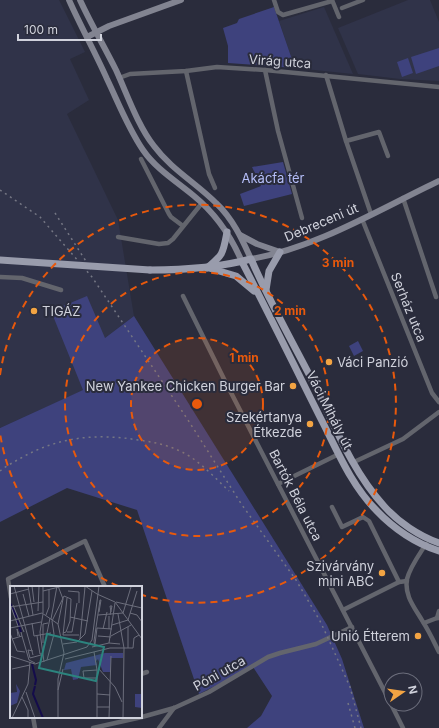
<svg xmlns="http://www.w3.org/2000/svg" width="439" height="728" font-family="Inter,sans-serif">
	<style>
		.built { fill: #303349 }
		.green { fill: #3e427d }
		.lines { fill: none; stroke-linecap: round; stroke-linejoin: round }
		.street { stroke: #63656d; stroke-width: 4.5 }
		.secondary { stroke: #828491; stroke-width: 6 }
		.primary { stroke: #999cac; stroke-width: 7 }
		.rail { stroke: #757784; stroke-width: 1.5; stroke-dasharray: 2 4; stroke-linecap: butt }
		.primary-bridge { stroke: #999cac; stroke-width: 7 }
		.ring { fill: none; stroke: #e8590c; stroke-width: 2; stroke-dasharray: 7 5 }
		.poi-dot { fill: #f3a443; stroke: #2a2c3c; stroke-width: 1.5 }
		.labels { text-anchor: middle; dominant-baseline: central; stroke-width: 4; stroke-linejoin: round; paint-order: stroke }
		.street-label { font-size: 13px; fill: #d0d2dc; stroke: #2a2c3c }
		.park-label { font-size: 13px; fill: #b5bef8; stroke: #2a2c3c }
		.poi-label { font-size: 13px; fill: #d0d2dc; stroke: #2a2c3c; text-anchor: end }
		.inset-river { fill: none; stroke: #140c4b; stroke-width: 2 }
		.inset-road { fill: none; stroke: #6c6e7c; stroke-width: 1 }
		.view { fill: #2c847e; fill-opacity: 0.15; stroke: #2c847e; stroke-width: 2 }
		.inset-edge { fill: none; stroke: #d0d2dc; stroke-width: 2 }
		.centre { fill: #e8590c; stroke: #2a2c3c; stroke-width: 2 }
		.ring-label { font-size: 12px; text-anchor: middle; font-weight: bold; fill: #e8590c; stroke: #2a2c3c; stroke-width: 4; stroke-linejoin: round; paint-order: stroke }
	</style>
	<rect width="100%" height="100%" fill="#2a2c3c"/>
	<g class="built">
		<path d="M 0,0 L 59,0 L 85,52 L 70,59 L 89,100 L 67,114 L 118,220 L 134,316 L 105,338 L 119,374 L 0,428 Z"/>
		<path d="M 408,0 L 430,0 L 439,22 L 439,81 L 400,79 L 358,74 L 338,28 Z"/>
		<path d="M 324,7 L 353,74 L 295,68 L 279,21 Z"/>
	</g>
	<g class="green">
		<path d="M 274,7 L 295,68 L 228,63 L 228,46 L 223,28 L 237,23 L 239,19 Z"/>
		<path d="M 439,48 L 439,66 L 416,74 L 411,57 Z"/>
		<path d="M 408,58 L 413,73 L 402,77 L 397,62 Z"/>
		<path d="M 283,162 L 292,194 L 244,206 L 240,194 L 261,186 L 252,167 Z"/>
		<path d="M 87,296 L 105,338 L 134,316 L 327,625 L 342,659 L 364,728 L 247,728 L 261,716 L 272,696 L 253,667 L 199,694 L 137,510 L 67,488 L 0,522 L 0,428 L 83,390 L 51,311 Z"/>
		<path d="M 358,341 L 363,351 L 354,356 L 349,346 Z"/>
	</g>
	<g class="lines">
		<g class="street">
			<path d="M 274,0 L 278,12 L 283,15 L 332,1"/>
			<path d="M 332,0 L 339,17"/>
			<path d="M 342,8 L 363,0"/>
			<path d="M 265,70 L 278,131 L 302,218"/>
			<path d="M 186,71 L 209,174 L 215,188"/>
			<path d="M 326,75 L 346,141 L 371,214"/>
			<path d="M 119,78 L 130,74 L 186,71 L 217,67 L 265,70 L 439,87"/>
			<path d="M 346,141 L 379,132 L 388,156"/>
			<path d="M 141,159 L 169,214 L 171,217 L 183,226"/>
			<path d="M 403,198 L 436,297"/>
			<path d="M 362,219 L 432,393 L 439,402"/>
			<path d="M 118,237 L 159,244 L 168,243 L 173,239 L 202,203"/>
			<path d="M 0,277 L 22,278 L 61,290"/>
			<path d="M 183,296 L 224,379 L 391,704"/>
			<path d="M 354,462 L 403,439 L 439,412"/>
			<path d="M 278,484 L 339,454"/>
			<path d="M 332,507 L 342,527 L 363,517 L 369,521 L 399,582"/>
			<path d="M 426,544 C 419,555 410,567 407,579 C 404,596 415,608 423,622 C 429,631 434,642 439,652"/>
			<path d="M 11,598 L 8,579 L 85,541 L 105,587"/>
			<path d="M 343,610 L 399,582 L 407,581"/>
			<path d="M 437,618 L 439,611"/>
			<path d="M 424,623 L 437,618 L 439,618"/>
			<path d="M 141,674 L 147,672"/>
			<path d="M 391,704 L 403,728"/>
			<path d="M 33,717 L 35,728"/>
			<path d="M 93,728 L 142,717 L 174,708 L 209,692 L 268,657 L 280,653 L 316,644 L 352,627"/>
			<path d="M 159,728 L 174,708"/>
		</g>
		<g class="secondary">
			<path d="M 69,0 C 81,27 95,52 107,79 C 118,102 128,128 143,150 C 156,169 176,181 194,196 C 216,214 231,236 242,262"/>
			<path d="M 80,0 C 91,24 104,46 116,70 C 127,94 138,126 154,146 C 171,169 196,183 216,203 C 233,219 242,239 251,259 C 316,248 380,209 439,181"/>
			<path d="M 87,37 L 109,26 L 181,0"/>
			<path d="M 240,235 L 257,244 L 280,252"/>
		</g>
		<g class="primary">
			<path d="M 242,262 C 269,314 295,367 321,419 C 337,450 351,485 376,510 C 394,529 415,543 439,551"/>
			<path d="M 207,268 C 224,254 223,253 227,232"/>
			<path d="M 209,268 L 236,276 L 254,291"/>
			<path d="M 150,270 C 184,270 217,268 251,259 C 269,301 292,341 313,382 C 334,424 352,471 384,506 C 398,522 419,536 439,543"/>
			<path d="M 266,290 L 269,271 L 280,252"/>
		</g>
		<g class="rail">
			<path d="M 0,190 L 40,217 L 92,277 L 188,420 L 242,505 L 296,580 L 320,621 L 328,638 L 350,687 L 361,728"/>
			<path d="M 55,213 L 91,269"/>
			<path d="M 0,471 C 6,466 14,462 21,458 C 58,437 96,433 138,440 C 154,442 168,445 182,452 C 200,461 215,478 229,491"/>
			<path d="M 348,703 L 355,728"/>
		</g>
		<path class="primary-bridge" d="M 0,260 L 150,270"/>
	</g>
	<circle cx="197" cy="404" r="66" fill="#e8590c" fill-opacity=".12"/>
	<g class="ring">
		<circle cx="197" cy="404" r="66"/>
		<circle cx="197" cy="404" r="132"/>
		<path d="M118 586A199 199 0 0 1 0 433M0 375A199 199 0 1 1 142 595"/>
	</g>
	<g class="poi-dot">
		<circle cx="34" cy="311" r="4"/>
		<circle cx="329" cy="362" r="4"/>
		<circle cx="293" cy="386" r="4"/>
		<circle cx="310" cy="424" r="4"/>
		<circle cx="382" cy="573" r="4"/>
		<circle cx="418" cy="636" r="4"/>
	</g>
	<g class="labels">
		<g class="street-label">
			<text transform="translate(280 61) rotate(4)">Virág utca</text>
			<text transform="translate(321 222) rotate(-23)">Debreceni út</text>
			<text transform="translate(409 307) rotate(68)">Serház utca</text>
			<text transform="translate(330 410) rotate(63)">Váci Mihály út</text>
			<text transform="translate(296 495) rotate(63)">Bartók Béla utca</text>
			<text transform="translate(219 673) rotate(-29)">Póni utca</text>
		</g>
		<g class="park-label">
			<text x="273" y="178">Akácfa tér</text>
		</g>
		<g class="poi-label">
			<text x="42" y="311" text-anchor="start">TIGÁZ</text>
			<text x="337" y="362" text-anchor="start">Váci Panzió</text>
			<text x="285" y="386">New Yankee Chicken Burger Bar</text>
			<text x="302" y="417">Szekértanya<tspan x="302" dy="15">Étkezde</tspan></text>
			<text x="374" y="566">Szivárvány<tspan x="374" dy="15">mini ABC</tspan></text>
			<text x="410" y="636">Unió Étterem</text>
		</g>
	</g>
	<g transform="translate(10 586)">
		<rect width="132" height="132" fill="#2a2c3c"/>
		<path d="M 95,67 L 113,67 L 113,72 L 101,72 L 100,86 L 93,86 L 88,73 L 86,75 L 87,79 L 71,81 L 68,93 L 63,94 L 61,83 L 54,84 L 56,77 ZM 6,98 L 10,105 L 7,117 L 0,120 L 0,107 L 7,106 ZM 125,108 L 132,108 L 132,122 L 125,121 Z" fill="#3e427d"/>
		<path class="inset-river" d="M 0,17 L 7,32M 7,34 L 11,46M 22,78 L 26,94 L 25,99M 25,100 L 23,108 L 33,132"/>
		<path class="inset-road" d="M 4,0 L 23,69M 18,0 L 23,29M 22,0 L 24,16M 48,0 L 53,13 L 48,38 L 54,67M 75,0 L 87,8M 33,5 L 53,0M 58,5 L 69,6 L 69,17M 0,8 L 19,3M 13,8 L 19,30M 87,8 L 105,16 L 132,53M 106,16 L 132,22M 0,18 L 8,40M 3,19 L 14,46M 0,21 L 33,16M 28,25 L 29,0M 33,27 L 33,0M 120,27 L 127,29 L 132,36M 33,28 L 30,46 L 34,76M 108,28 L 114,62 L 113,132M 36,29 L 39,21 L 39,4M 88,29 L 113,27 L 121,1M 100,29 L 102,20 L 100,20 L 101,26M 60,31 L 78,35M 41,33 L 47,0M 0,35 L 32,27 L 48,38M 22,37 L 24,50 L 41,47M 102,39 L 118,34 L 127,5M 0,42 L 31,36M 87,42 L 102,43M 93,43 L 97,26M 99,43 L 99,30M 57,46 L 62,46 L 67,17M 0,47 L 7,65 L 15,66M 37,47 L 40,32M 53,49 L 57,12M 53,49 L 69,49M 8,50 L 7,43 L 10,51M 12,50 L 19,74 L 25,77M 27,50 L 30,68M 88,50 L 101,51M 101,50 L 121,39M 2,53 L 12,50 L 11,46M 70,53 L 75,1M 33,57 L 33,38 L 38,37M 99,57 L 105,17M 53,58 L 67,56 L 75,48 L 82,5M 85,58 L 87,42M 85,60 L 84,55 L 90,14 L 91,14 L 89,26M 82,61 L 99,57 L 110,58M 118,62 L 118,41M 23,65 L 18,64 L 20,72 L 31,69 L 31,67M 84,66 L 87,84 L 87,132M 0,70 L 25,78 L 77,61 L 82,54 L 89,0M 55,73 L 100,62 L 123,62 L 124,52 L 129,49M 37,74 L 44,48 L 42,35 L 54,10 L 61,13 L 60,35 L 56,46 L 53,47M 88,82 L 105,101 L 112,116M 2,83 L 20,79M 87,92 L 74,92 L 73,85 L 87,84M 48,104 L 53,83M 16,106 L 25,132M 87,108 L 100,109M 12,111 L 18,124 L 18,132M 87,121 L 100,121M 2,132 L 18,98 L 20,76M 48,132 L 48,93 L 54,67M 99,132 L 101,70"/>
		<path class="view" d="M 37,48 L 94,61 L 86,95 L 29,82 Z"/>
		<rect width="132" height="132" class="inset-edge"/>
	</g>
	<circle cx="197" cy="404" r="6" class="centre"/>
	<g class="ring-label">
		<text x="338" y="267">3 min</text>
		<text x="290" y="315">2 min</text>
		<text x="244" y="362">1 min</text>
	</g>
	<g transform="translate(403 692) rotate(77)"><circle r="19" fill="#2a2c3c" stroke="#6c6e7c"/>
	<path d="M0-3L7 15L0 10L-7 15Z" fill="#f3a443"/>
	<text y="-6" font-size="11" font-weight="bold" text-anchor="middle" fill="#d0d2dc">N</text>
	</g>
	<path d="M18 34v6h83v-6" fill="none" stroke="#d0d2dc" stroke-width="2"/>
	<text x="24" y="34" font-size="12" fill="#d0d2dc" stroke="#2a2c3c" stroke-width="3" paint-order="stroke">100 m</text>
</svg>
